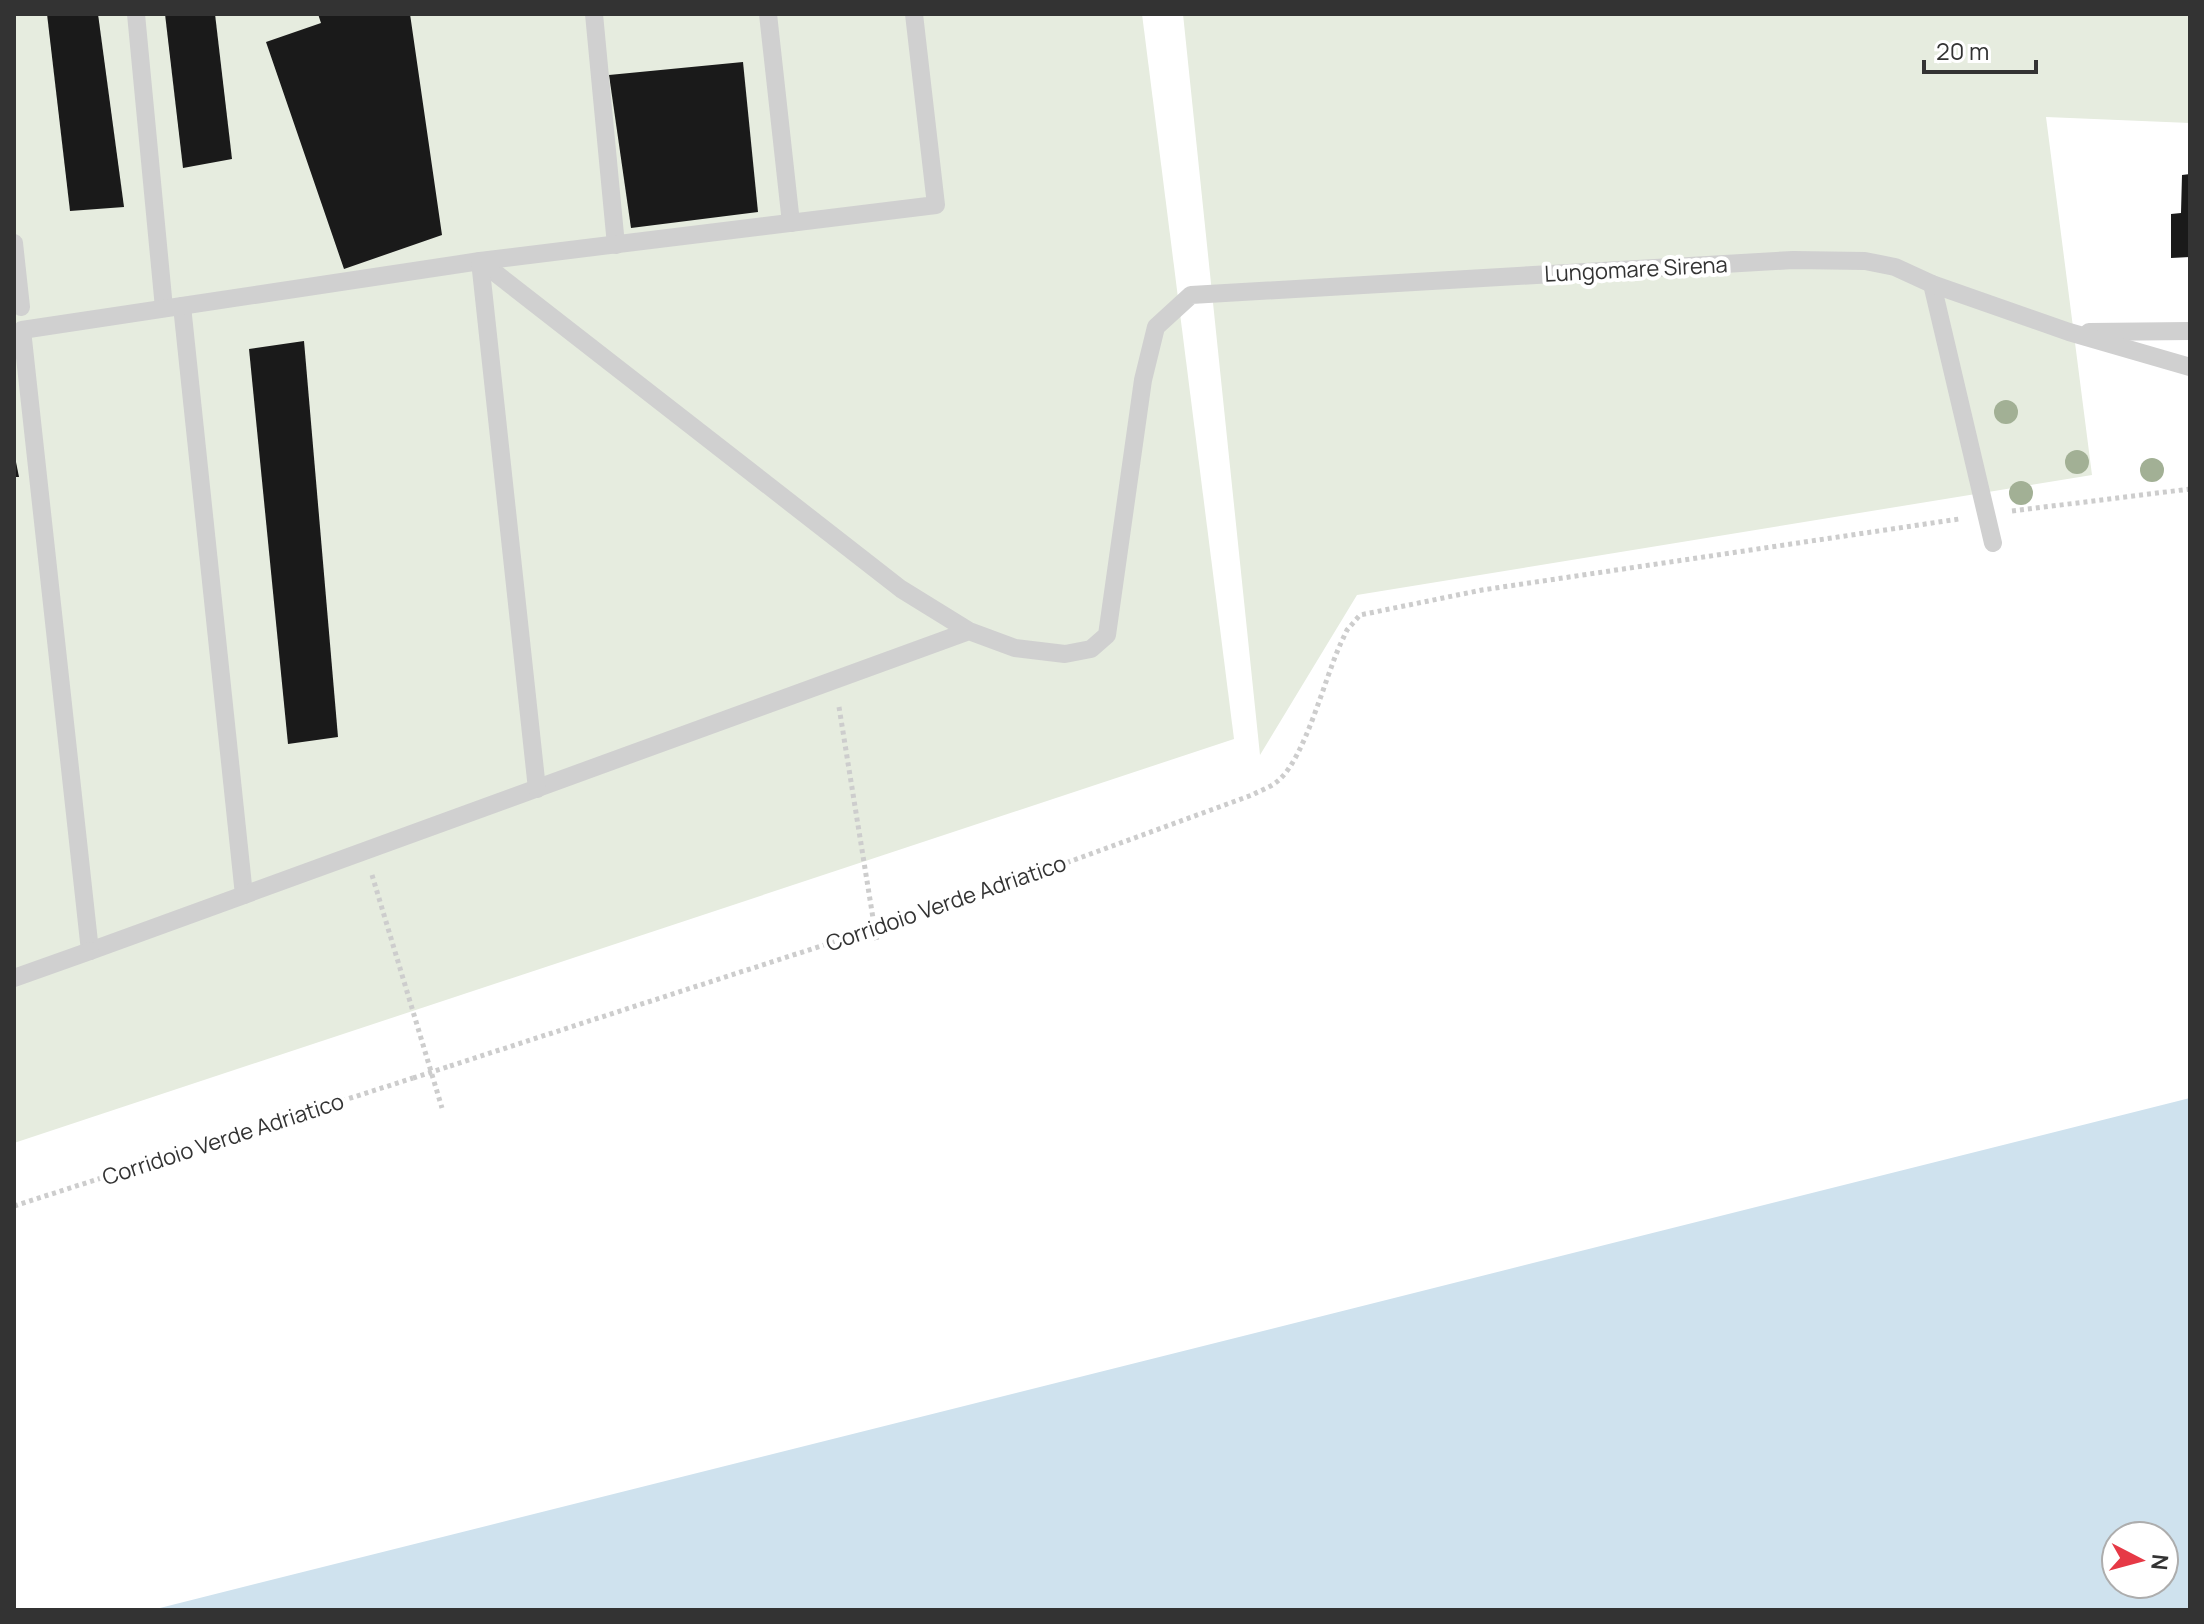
<svg xmlns="http://www.w3.org/2000/svg" width="2204" height="1624" font-family="Manrope,sans-serif">
	<style>
		.green { fill: #e6ecdf }
		.water { fill: #cfe2ee; fill-rule: evenodd }
		.building { fill: #1a1a1a }
		.lines { fill: none; stroke-linecap: round; stroke-linejoin: round }
		.path { stroke: #cdcdcd; stroke-width: 5; stroke-dasharray: 4 4; stroke-linecap: butt }
		.service { stroke: #d0d0d0; stroke-width: 18 }
		.path-bridge { stroke: #cdcdcd; stroke-width: 5; stroke-dasharray: 4 4; stroke-linecap: butt }
		.tree { fill: #a2b095 }
		.labels { text-anchor: middle; dominant-baseline: central; stroke-width: 8; stroke-linejoin: round; paint-order: stroke }
		.street-label { font-size: 22px; fill: #333; stroke: #fff }
	</style>
	<rect width="100%" height="100%" fill="#fff"/>
	<g class="green">
		<path d="M 14,14 L 1142,14 L 1234,739 L 14,1143 Z"/>
		<path d="M 1183,14 L 2190,14 L 2190,123 L 2046,117 L 2092,475 L 1357,595 L 1260,755 Z"/>
	</g>
	<path class="water" d="M 2190,1098 L 2190,1610 L 152,1610 ZM 2116,1536 L 2164,1536 L 2164,1584 L 2116,1584 Z"/>
	<g class="building">
		<path d="M 47,14 L 98,14 L 124,207 L 70,211 Z"/>
		<path d="M 165,14 L 215,14 L 232,159 L 183,168 Z"/>
		<path d="M 318,14 L 410,14 L 442,235 L 344,269 L 266,42 L 321,23 Z"/>
		<path d="M 743,62 L 758,212 L 631,228 L 609,75 Z"/>
		<path d="M 2190,174 L 2190,257 L 2171,258 L 2171,214 L 2181,213 L 2182,175 Z"/>
		<path d="M 304,341 L 338,737 L 288,744 L 249,349 Z"/>
		<path d="M 14,452 L 19,477 L 14,477 Z"/>
	</g>
	<g class="lines">
		<g class="path">
			<path d="M 2012,511 L 2190,489"/>
			<path d="M 839,707 L 877,943"/>
			<path d="M 372,875 L 442,1108"/>
			<path d="M 892,921 L 1000,887 L 1252,795 C 1261,790 1272,787 1280,779 C 1306,754 1324,681 1340,645 L 1347,630 L 1360,615 L 1482,590 L 1959,519"/>
			<path d="M 450,1066 L 852,936"/>
			<path d="M 14,1206 L 413,1078"/>
		</g>
		<g class="service">
			<path d="M 136,14 L 164,308"/>
			<path d="M 594,14 L 616,245"/>
			<path d="M 768,14 L 791,223"/>
			<path d="M 14,243 L 21,307"/>
			<path d="M 1932,284 L 1993,543"/>
			<path d="M 182,306 L 244,895"/>
			<path d="M 2089,332 L 2190,331"/>
			<path d="M 969,631 L 90,951 L 22,330 L 480,261 L 901,589 L 969,631 L 1015,648 L 1065,654 L 1091,649 L 1107,635 L 1143,380 L 1156,327 L 1191,295 L 1793,260 L 1865,261 L 1895,267 L 1932,284 L 2069,332 L 2190,367"/>
			<path d="M 537,789 L 480,261 L 936,205 L 914,14"/>
			<path d="M 14,978 L 90,951"/>
		</g>
		<g class="path-bridge">
			<path d="M 852,936 L 892,921"/>
			<path d="M 413,1078 L 450,1066"/>
		</g>
	</g>
	<g class="tree">
		<circle cx="2006" cy="412" r="12"/>
		<circle cx="2077" cy="462" r="12"/>
		<circle cx="2152" cy="470" r="12"/>
		<circle cx="2021" cy="493" r="12"/>
	</g>
	<g class="labels">
		<g class="street-label">
			<text transform="translate(1636 269) rotate(-3)">Lungomare Sirena</text>
			<text transform="translate(946 903) rotate(-19)">Corridoio Verde Adriatico</text>
			<text transform="translate(223 1139) rotate(-18)">Corridoio Verde Adriatico</text>
		</g>
	</g>
	<rect width="2204" height="1624" fill="none" stroke="#333333" stroke-width="32"/>
	<g transform="translate(2140 1560) rotate(96)"><circle r="38" fill="#ffffff" stroke="#adadad" stroke-width="2"/>
	<path d="M0-6L14 30L0 20L-14 30Z" fill="#e63946"/>
	<text y="-12" font-size="22" font-weight="bold" text-anchor="middle" fill="#333333">N</text>
	</g>
	<path d="M1924 60v12h112v-12" fill="none" stroke="#333333" stroke-width="4"/>
	<text x="1936" y="60" font-size="24" fill="#333333" stroke="#ffffff" stroke-width="6" paint-order="stroke">20 m</text>
</svg>
